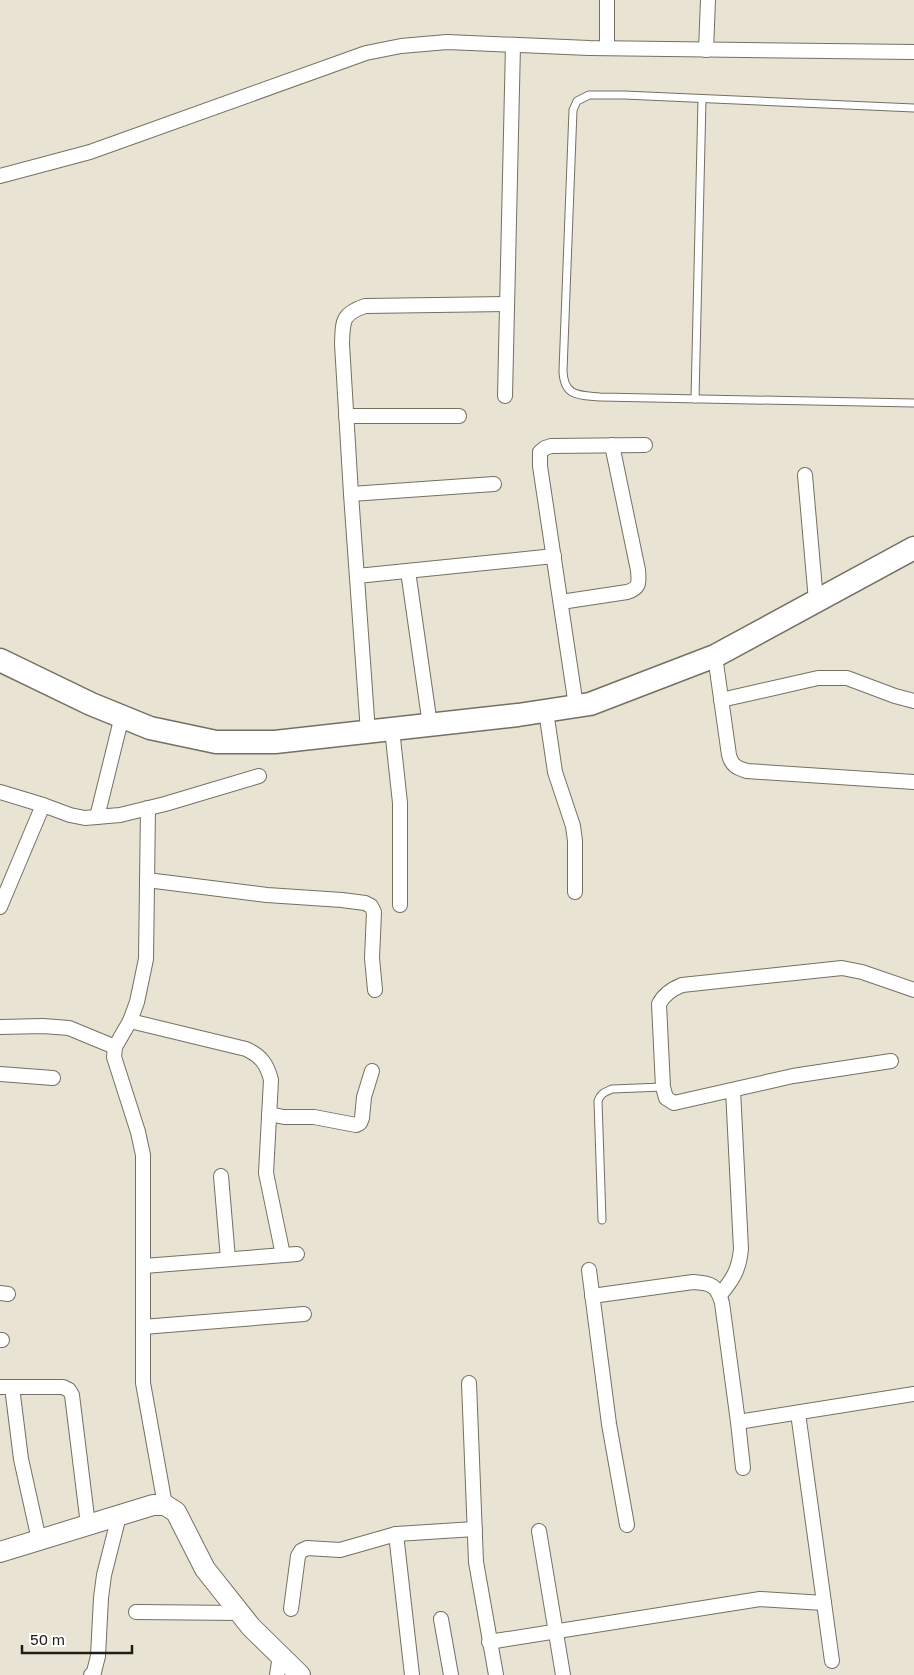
<svg xmlns="http://www.w3.org/2000/svg" width="914" height="1675" font-family="'Golos Text',sans-serif">
	<style>
		.lines { fill: none; stroke-linecap: round; stroke-linejoin: round }
		.lane-casing { stroke: #757062; stroke-width: 9 }
		.street-casing { stroke: #757062; stroke-width: 16 }
		.secondary-casing { stroke: #757062; stroke-width: 22 }
		.primary-casing { stroke: #757062; stroke-width: 25 }
		.lane { stroke: #fff; stroke-width: 7 }
		.street { stroke: #fff; stroke-width: 14 }
		.secondary { stroke: #fff; stroke-width: 20 }
		.primary { stroke: #fff; stroke-width: 22 }
	</style>
	<rect width="100%" height="100%" fill="#e8e3d3"/>
	<g class="lines">
		<defs>
			<g id="lane">
				<path d="M 914,108 L 624,95 L 589,95 L 577,101 L 573,110 L 563,371 C 564,397 579,395 600,397 L 914,403"/>
				<path d="M 695,399 L 702,99"/>
				<path d="M 602,1220 L 598,1101 C 601,1093 605,1092 612,1089 L 663,1087"/>
			</g>
			<g id="street">
				<path d="M 607,0 L 607,48"/>
				<path d="M 706,50 L 708,0"/>
				<path d="M 0,176 L 90,152 L 366,53 L 401,46 L 447,42 L 589,48 L 914,52"/>
				<path d="M 505,396 L 513,45"/>
				<path d="M 346,416 L 459,416"/>
				<path d="M 805,475 L 816,601"/>
				<path d="M 351,494 L 494,484"/>
				<path d="M 408,571 L 430,725"/>
				<path d="M 357,576 L 554,556"/>
				<path d="M 561,602 L 627,592 C 640,588 639,583 638,570 L 612,445"/>
				<path d="M 715,656 L 729,755 C 732,766 737,768 747,771 L 914,782"/>
				<path d="M 721,700 L 818,678 L 847,678 L 895,696 L 914,701"/>
				<path d="M 576,706 L 540,466 L 540,452 L 545,448 L 551,446 L 645,445"/>
				<path d="M 546,711 L 555,772 L 573,826 L 575,841 L 575,892"/>
				<path d="M 392,729 L 400,803 L 400,905"/>
				<path d="M 368,732 L 351,494 L 342,344 C 343,322 341,314 365,306 L 507,304"/>
				<path d="M 0,792 L 43,805 L 70,815 L 85,818 L 120,815 L 165,804 L 259,776"/>
				<path d="M 148,808 L 146,959 L 137,1002 L 130,1021 L 115,1047 L 114,1057 L 138,1132 L 143,1155 L 143,1383 L 165,1505"/>
				<path d="M 97,817 L 122,716"/>
				<path d="M 147,880 L 267,895 L 342,900 L 365,903 L 371,906 L 374,912 L 372,958 L 375,990"/>
				<path d="M 0,907 L 43,805"/>
				<path d="M 130,1021 L 246,1049 C 261,1056 267,1064 271,1080 L 266,1173 L 283,1255"/>
				<path d="M 0,1027 L 43,1026 L 69,1028 L 115,1047"/>
				<path d="M 891,1061 L 793,1076 L 674,1103 L 666,1098 L 663,1087 L 659,1004 C 664,994 672,989 682,985 L 842,968 L 862,972 L 914,990"/>
				<path d="M 0,1074 L 53,1078"/>
				<path d="M 269,1114 L 284,1117 L 314,1117 L 356,1125 L 360,1123 L 362,1118 L 364,1097 L 372,1071"/>
				<path d="M 221,1176 L 228,1259"/>
				<path d="M 144,1266 L 297,1254"/>
				<path d="M 589,1270 L 609,1424 L 627,1525"/>
				<path d="M 0,1293 L 8,1294"/>
				<path d="M 720,1295 C 733,1279 739,1270 741,1249 L 733,1090"/>
				<path d="M 592,1296 L 693,1282 C 711,1283 717,1285 722,1303 L 738,1422 L 743,1468"/>
				<path d="M 143,1327 L 304,1314"/>
				<path d="M 0,1340 L 2,1340"/>
				<path d="M 469,1383 L 476,1562 L 496,1675"/>
				<path d="M 0,1387 L 63,1387 L 69,1390 L 72,1395 L 88,1525"/>
				<path d="M 12,1387 L 21,1459 L 39,1540"/>
				<path d="M 798,1413 L 832,1661"/>
				<path d="M 738,1422 L 914,1394"/>
				<path d="M 539,1531 L 563,1675"/>
				<path d="M 396,1534 L 412,1675"/>
				<path d="M 291,1609 L 298,1556 L 301,1551 L 307,1548 L 340,1550 L 396,1534 L 475,1529"/>
				<path d="M 136,1612 L 240,1613"/>
				<path d="M 441,1619 L 451,1675"/>
				<path d="M 489,1642 L 760,1599 L 824,1603"/>
				<path d="M 91,1675 L 94,1672 L 98,1656 L 101,1598 L 104,1575 L 119,1516"/>
				<path d="M 277,1675 L 280,1655"/>
			</g>
			<path id="secondary" d="M 0,1552 L 153,1505 L 165,1505 L 176,1512 L 205,1569 L 251,1627 L 300,1675"/>
			<path id="primary" d="M 0,660 L 91,704 L 150,728 L 216,742 L 275,742 L 518,715 L 590,704 L 715,656 L 914,548"/>
		</defs>
		<use href="#lane" class="lane-casing"/>
		<use href="#street" class="street-casing"/>
		<use href="#secondary" class="secondary-casing"/>
		<use href="#primary" class="primary-casing"/>
		<use href="#lane" class="lane"/>
		<use href="#street" class="street"/>
		<use href="#secondary" class="secondary"/>
		<use href="#primary" class="primary"/>
	</g>
	<path d="M22 1645v8h110v-8" fill="none" stroke="#1e1d17" stroke-width="2.5"/>
	<text x="30" y="1645" font-size="15" fill="#1e1d17" stroke="#ffffff" stroke-width="4" paint-order="stroke">50 m</text>
</svg>
